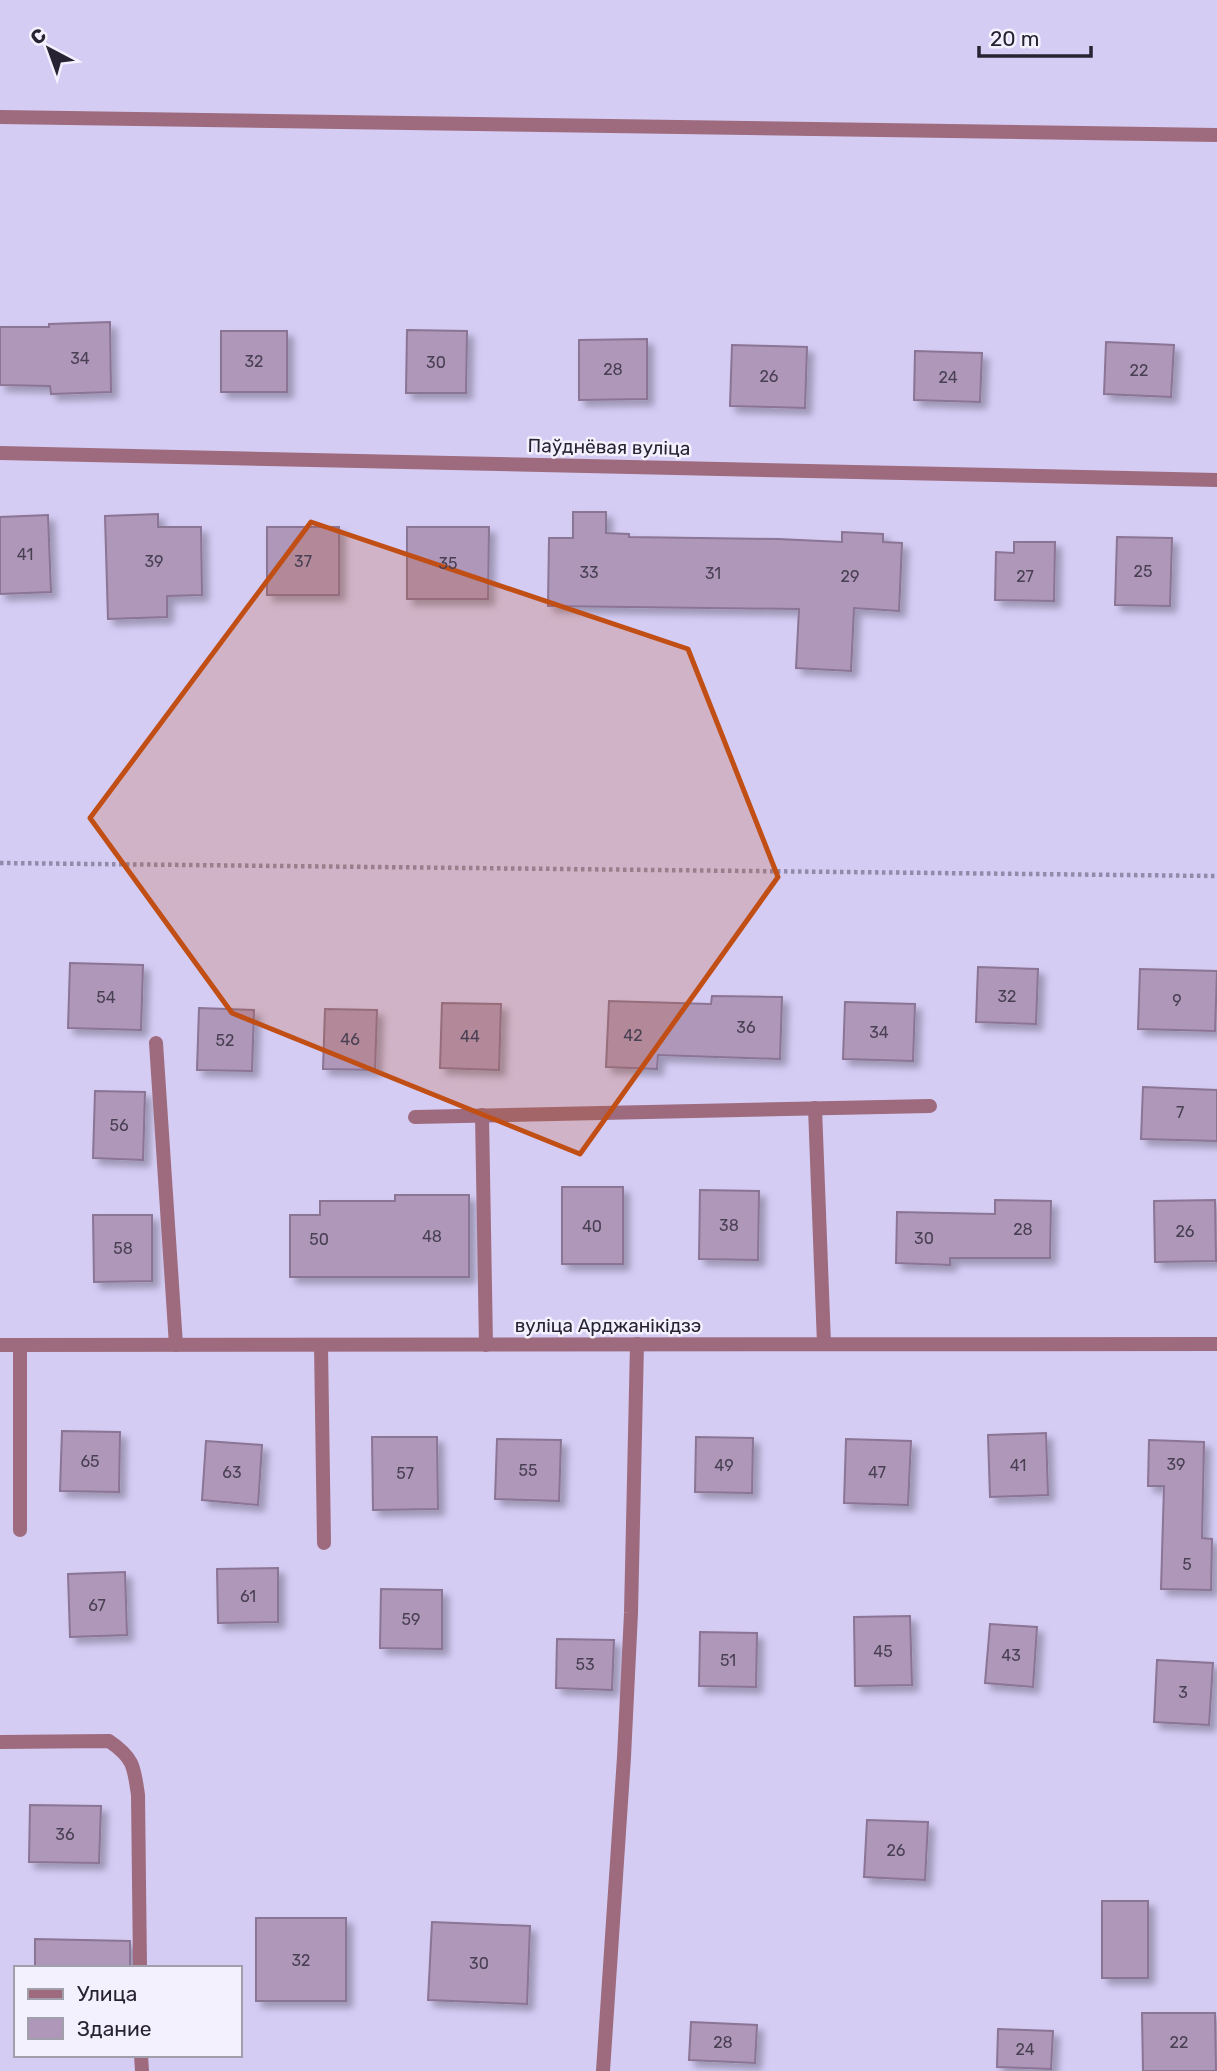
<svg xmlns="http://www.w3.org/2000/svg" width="1217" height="2071" font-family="Rubik,sans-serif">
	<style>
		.building { fill: #af97b9; stroke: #8b7495; stroke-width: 2; filter: url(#shadow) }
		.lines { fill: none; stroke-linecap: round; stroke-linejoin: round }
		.path { stroke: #918aa9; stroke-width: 4.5; stroke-dasharray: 3.5 3.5; stroke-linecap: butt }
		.lane { stroke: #9d6b7d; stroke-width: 14 }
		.street { stroke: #9d6b7d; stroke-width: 14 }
		.marked { fill: #c14e14; fill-opacity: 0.2; stroke: #c14e14; stroke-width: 5; stroke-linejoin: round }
		.labels { text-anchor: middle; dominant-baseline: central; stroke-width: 5; stroke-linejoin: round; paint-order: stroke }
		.number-label { font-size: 16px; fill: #494054 }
		.street-label { font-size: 19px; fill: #272332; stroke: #f4f1fe }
	</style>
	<defs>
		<filter id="shadow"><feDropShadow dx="6" dy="6" stdDeviation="3.5" flood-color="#0004"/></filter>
	</defs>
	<rect width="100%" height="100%" fill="#d5ccf4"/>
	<g class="building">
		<path d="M 110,322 L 111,392 L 51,394 L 50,386 L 0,385 L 0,327 L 49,327 L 49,324 Z"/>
		<path d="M 407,330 L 467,331 L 466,393 L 406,393 Z"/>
		<rect x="221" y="331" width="66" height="61"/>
		<path d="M 647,339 L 647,399 L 579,400 L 579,340 Z"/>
		<path d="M 1106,342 L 1174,345 L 1171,397 L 1104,394 Z"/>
		<path d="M 732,345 L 807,347 L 805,408 L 730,406 Z"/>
		<path d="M 915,351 L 982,353 L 980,402 L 914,400 Z"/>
		<path d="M 573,512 L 606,512 L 606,533 L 629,534 L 629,537 L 778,539 L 842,542 L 842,532 L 883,534 L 883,542 L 902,543 L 899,611 L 854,608 L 851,671 L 796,668 L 799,609 L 548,606 L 549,538 L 573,538 Z"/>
		<path d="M 158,514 L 158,527 L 201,527 L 202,595 L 167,596 L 167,617 L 108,619 L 105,516 Z"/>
		<path d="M 48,515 L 51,592 L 0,594 L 0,517 Z"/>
		<rect x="267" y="527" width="72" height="68"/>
		<path d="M 407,527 L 489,527 L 488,599 L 407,599 Z"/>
		<path d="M 1117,537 L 1172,538 L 1170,606 L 1115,605 Z"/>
		<path d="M 1014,542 L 1055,542 L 1054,601 L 995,600 L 996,552 L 1014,553 Z"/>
		<path d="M 70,963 L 143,965 L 141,1030 L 68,1028 Z"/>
		<path d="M 978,967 L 1038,969 L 1036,1024 L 976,1022 Z"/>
		<path d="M 1140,969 L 1217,971 L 1215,1031 L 1138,1029 Z"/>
		<path d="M 712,996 L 782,997 L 780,1059 L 658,1055 L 657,1069 L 606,1067 L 609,1001 L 711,1004 Z"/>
		<path d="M 845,1002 L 915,1004 L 913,1061 L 843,1059 Z"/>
		<path d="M 442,1003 L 501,1004 L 499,1070 L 440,1068 Z"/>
		<path d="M 199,1008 L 254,1010 L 252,1071 L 197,1070 Z"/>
		<path d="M 325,1009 L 377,1010 L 375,1070 L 323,1069 Z"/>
		<path d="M 1143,1087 L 1217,1090 L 1217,1141 L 1141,1139 Z"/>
		<path d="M 95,1091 L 145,1092 L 143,1160 L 93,1158 Z"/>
		<rect x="562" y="1187" width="61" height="77"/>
		<path d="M 700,1190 L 759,1191 L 758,1260 L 699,1259 Z"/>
		<path d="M 395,1195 L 469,1195 L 469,1277 L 290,1277 L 290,1215 L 320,1215 L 320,1201 L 395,1201 Z"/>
		<path d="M 995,1200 L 1051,1201 L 1050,1258 L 950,1258 L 950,1265 L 896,1263 L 897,1212 L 995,1214 Z"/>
		<path d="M 1215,1200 L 1216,1261 L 1155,1262 L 1154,1201 Z"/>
		<path d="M 93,1215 L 152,1215 L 152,1281 L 94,1282 Z"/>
		<path d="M 62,1431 L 120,1432 L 119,1492 L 60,1491 Z"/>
		<path d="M 1046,1433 L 1048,1495 L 990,1497 L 988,1435 Z"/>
		<path d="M 372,1437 L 437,1437 L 438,1509 L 373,1510 Z"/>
		<path d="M 696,1437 L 753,1438 L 752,1493 L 695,1492 Z"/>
		<path d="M 497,1439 L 561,1440 L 559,1501 L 495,1499 Z"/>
		<path d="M 846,1439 L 911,1441 L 908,1505 L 844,1503 Z"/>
		<path d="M 1149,1440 L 1204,1442 L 1202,1538 L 1212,1539 L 1211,1590 L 1161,1589 L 1164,1486 L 1148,1486 Z"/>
		<path d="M 206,1441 L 262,1445 L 258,1505 L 202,1500 Z"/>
		<path d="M 278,1568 L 278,1622 L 218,1623 L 217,1569 Z"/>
		<path d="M 125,1572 L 127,1635 L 70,1637 L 68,1574 Z"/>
		<path d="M 381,1589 L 442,1590 L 442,1649 L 380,1648 Z"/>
		<path d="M 910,1616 L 912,1685 L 855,1686 L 854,1617 Z"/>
		<path d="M 990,1624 L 1037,1627 L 1033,1687 L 985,1683 Z"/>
		<path d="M 700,1632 L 757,1633 L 756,1687 L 699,1686 Z"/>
		<path d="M 557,1639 L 614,1640 L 612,1690 L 556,1688 Z"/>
		<path d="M 1157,1660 L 1213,1663 L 1209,1725 L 1154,1722 Z"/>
		<path d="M 30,1805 L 101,1806 L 99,1863 L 29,1862 Z"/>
		<path d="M 867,1820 L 928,1822 L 925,1880 L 864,1877 Z"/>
		<rect x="1102" y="1901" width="46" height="77"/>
		<rect x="256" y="1918" width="90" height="83"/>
		<path d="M 432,1922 L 530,1926 L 527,2004 L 428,2000 Z"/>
		<path d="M 35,1939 L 130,1941 L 130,1968 L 35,1968 Z"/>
		<path d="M 1142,2013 L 1215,2013 L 1216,2071 L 1143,2071 Z"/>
		<path d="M 691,2022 L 757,2025 L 755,2063 L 689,2060 Z"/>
		<path d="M 998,2029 L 1053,2031 L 1051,2069 L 997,2067 Z"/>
	</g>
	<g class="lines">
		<path class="path" d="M 0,863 L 1217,876"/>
		<g class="lane">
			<path d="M 0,117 L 1217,135"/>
			<path d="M 156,1043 L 176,1345"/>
			<path d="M 815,1108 L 824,1344"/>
			<path d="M 482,1115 L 486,1345"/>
			<path d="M 415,1117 L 930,1106"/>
			<path d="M 20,1345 L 20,1530"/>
			<path d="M 321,1345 L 324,1543"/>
			<path d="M 0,1742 L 109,1741 C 134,1758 134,1767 138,1795 L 140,1968"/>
			<path d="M 141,2055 L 142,2071"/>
			<path d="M 603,2071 L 624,1757 L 631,1613 L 637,1344"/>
		</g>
		<g class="street">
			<path d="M 0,453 L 1217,480"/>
			<path d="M 0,1345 L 1217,1344"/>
		</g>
	</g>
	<path class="marked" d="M 311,522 L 688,649 L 778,877 L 580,1154 L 232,1013 L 90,818 Z"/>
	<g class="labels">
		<g class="number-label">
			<text x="80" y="358">34</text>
			<text x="254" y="361">32</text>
			<text x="436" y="362">30</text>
			<text x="613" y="369">28</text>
			<text x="1139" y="370">22</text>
			<text x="769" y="376">26</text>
			<text x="948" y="377">24</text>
			<text x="25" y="554">41</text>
			<text x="154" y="561">39</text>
			<text x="303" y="561">37</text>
			<text x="448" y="563">35</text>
			<text x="1143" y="571">25</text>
			<text x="589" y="572">33</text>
			<text x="713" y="573">31</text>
			<text x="850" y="576">29</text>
			<text x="1025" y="576">27</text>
			<text x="1007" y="996">32</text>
			<text x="106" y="997">54</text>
			<text x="1177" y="1000">9</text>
			<text x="746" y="1027">36</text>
			<text x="879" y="1032">34</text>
			<text x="633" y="1035">42</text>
			<text x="470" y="1036">44</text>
			<text x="350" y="1039">46</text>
			<text x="225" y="1040">52</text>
			<text x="1180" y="1112">7</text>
			<text x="119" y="1125">56</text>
			<text x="729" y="1225">38</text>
			<text x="592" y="1226">40</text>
			<text x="1023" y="1229">28</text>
			<text x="1185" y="1231">26</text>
			<text x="432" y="1236">48</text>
			<text x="924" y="1238">30</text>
			<text x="319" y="1239">50</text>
			<text x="123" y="1248">58</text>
			<text x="90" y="1461">65</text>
			<text x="1176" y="1464">39</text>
			<text x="724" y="1465">49</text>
			<text x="1018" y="1465">41</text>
			<text x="528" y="1470">55</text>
			<text x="232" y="1472">63</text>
			<text x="877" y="1472">47</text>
			<text x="405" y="1473">57</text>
			<text x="1187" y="1564">5</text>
			<text x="248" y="1596">61</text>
			<text x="97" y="1605">67</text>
			<text x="411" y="1619">59</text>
			<text x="883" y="1651">45</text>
			<text x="1011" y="1655">43</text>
			<text x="728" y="1660">51</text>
			<text x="585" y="1664">53</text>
			<text x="1183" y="1692">3</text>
			<text x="65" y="1834">36</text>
			<text x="896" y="1850">26</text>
			<text x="301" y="1960">32</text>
			<text x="479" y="1963">30</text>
			<text x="723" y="2042">28</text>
			<text x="1179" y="2042">22</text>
			<text x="1025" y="2049">24</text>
		</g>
		<g class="street-label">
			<text transform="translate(609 447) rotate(1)">Паўднёвая вуліца</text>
			<text x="608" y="1325">вуліца Арджанікідзэ</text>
		</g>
	</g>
	<rect x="14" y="1966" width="228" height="91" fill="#f4f1fe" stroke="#a29fac" stroke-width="2"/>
	<rect x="28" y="1989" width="35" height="10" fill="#9d6b7d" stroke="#a29fac" stroke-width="2"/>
	<text x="77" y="2001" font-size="21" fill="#272332">Улица</text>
	<rect x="28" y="2018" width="35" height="21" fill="#af97b9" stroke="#a29fac" stroke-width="2"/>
	<text x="77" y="2036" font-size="21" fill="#272332">Здание</text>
	<g transform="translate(49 49) rotate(319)" stroke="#f4f1fe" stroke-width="5" paint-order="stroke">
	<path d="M0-5L12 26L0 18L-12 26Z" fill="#272332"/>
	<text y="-10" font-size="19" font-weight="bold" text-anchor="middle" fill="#272332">С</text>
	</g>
	<path d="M979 46v10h112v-10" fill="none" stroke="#272332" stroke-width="3.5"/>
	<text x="990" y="46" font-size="21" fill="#272332" stroke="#f4f1fe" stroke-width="5" paint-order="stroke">20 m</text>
</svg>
